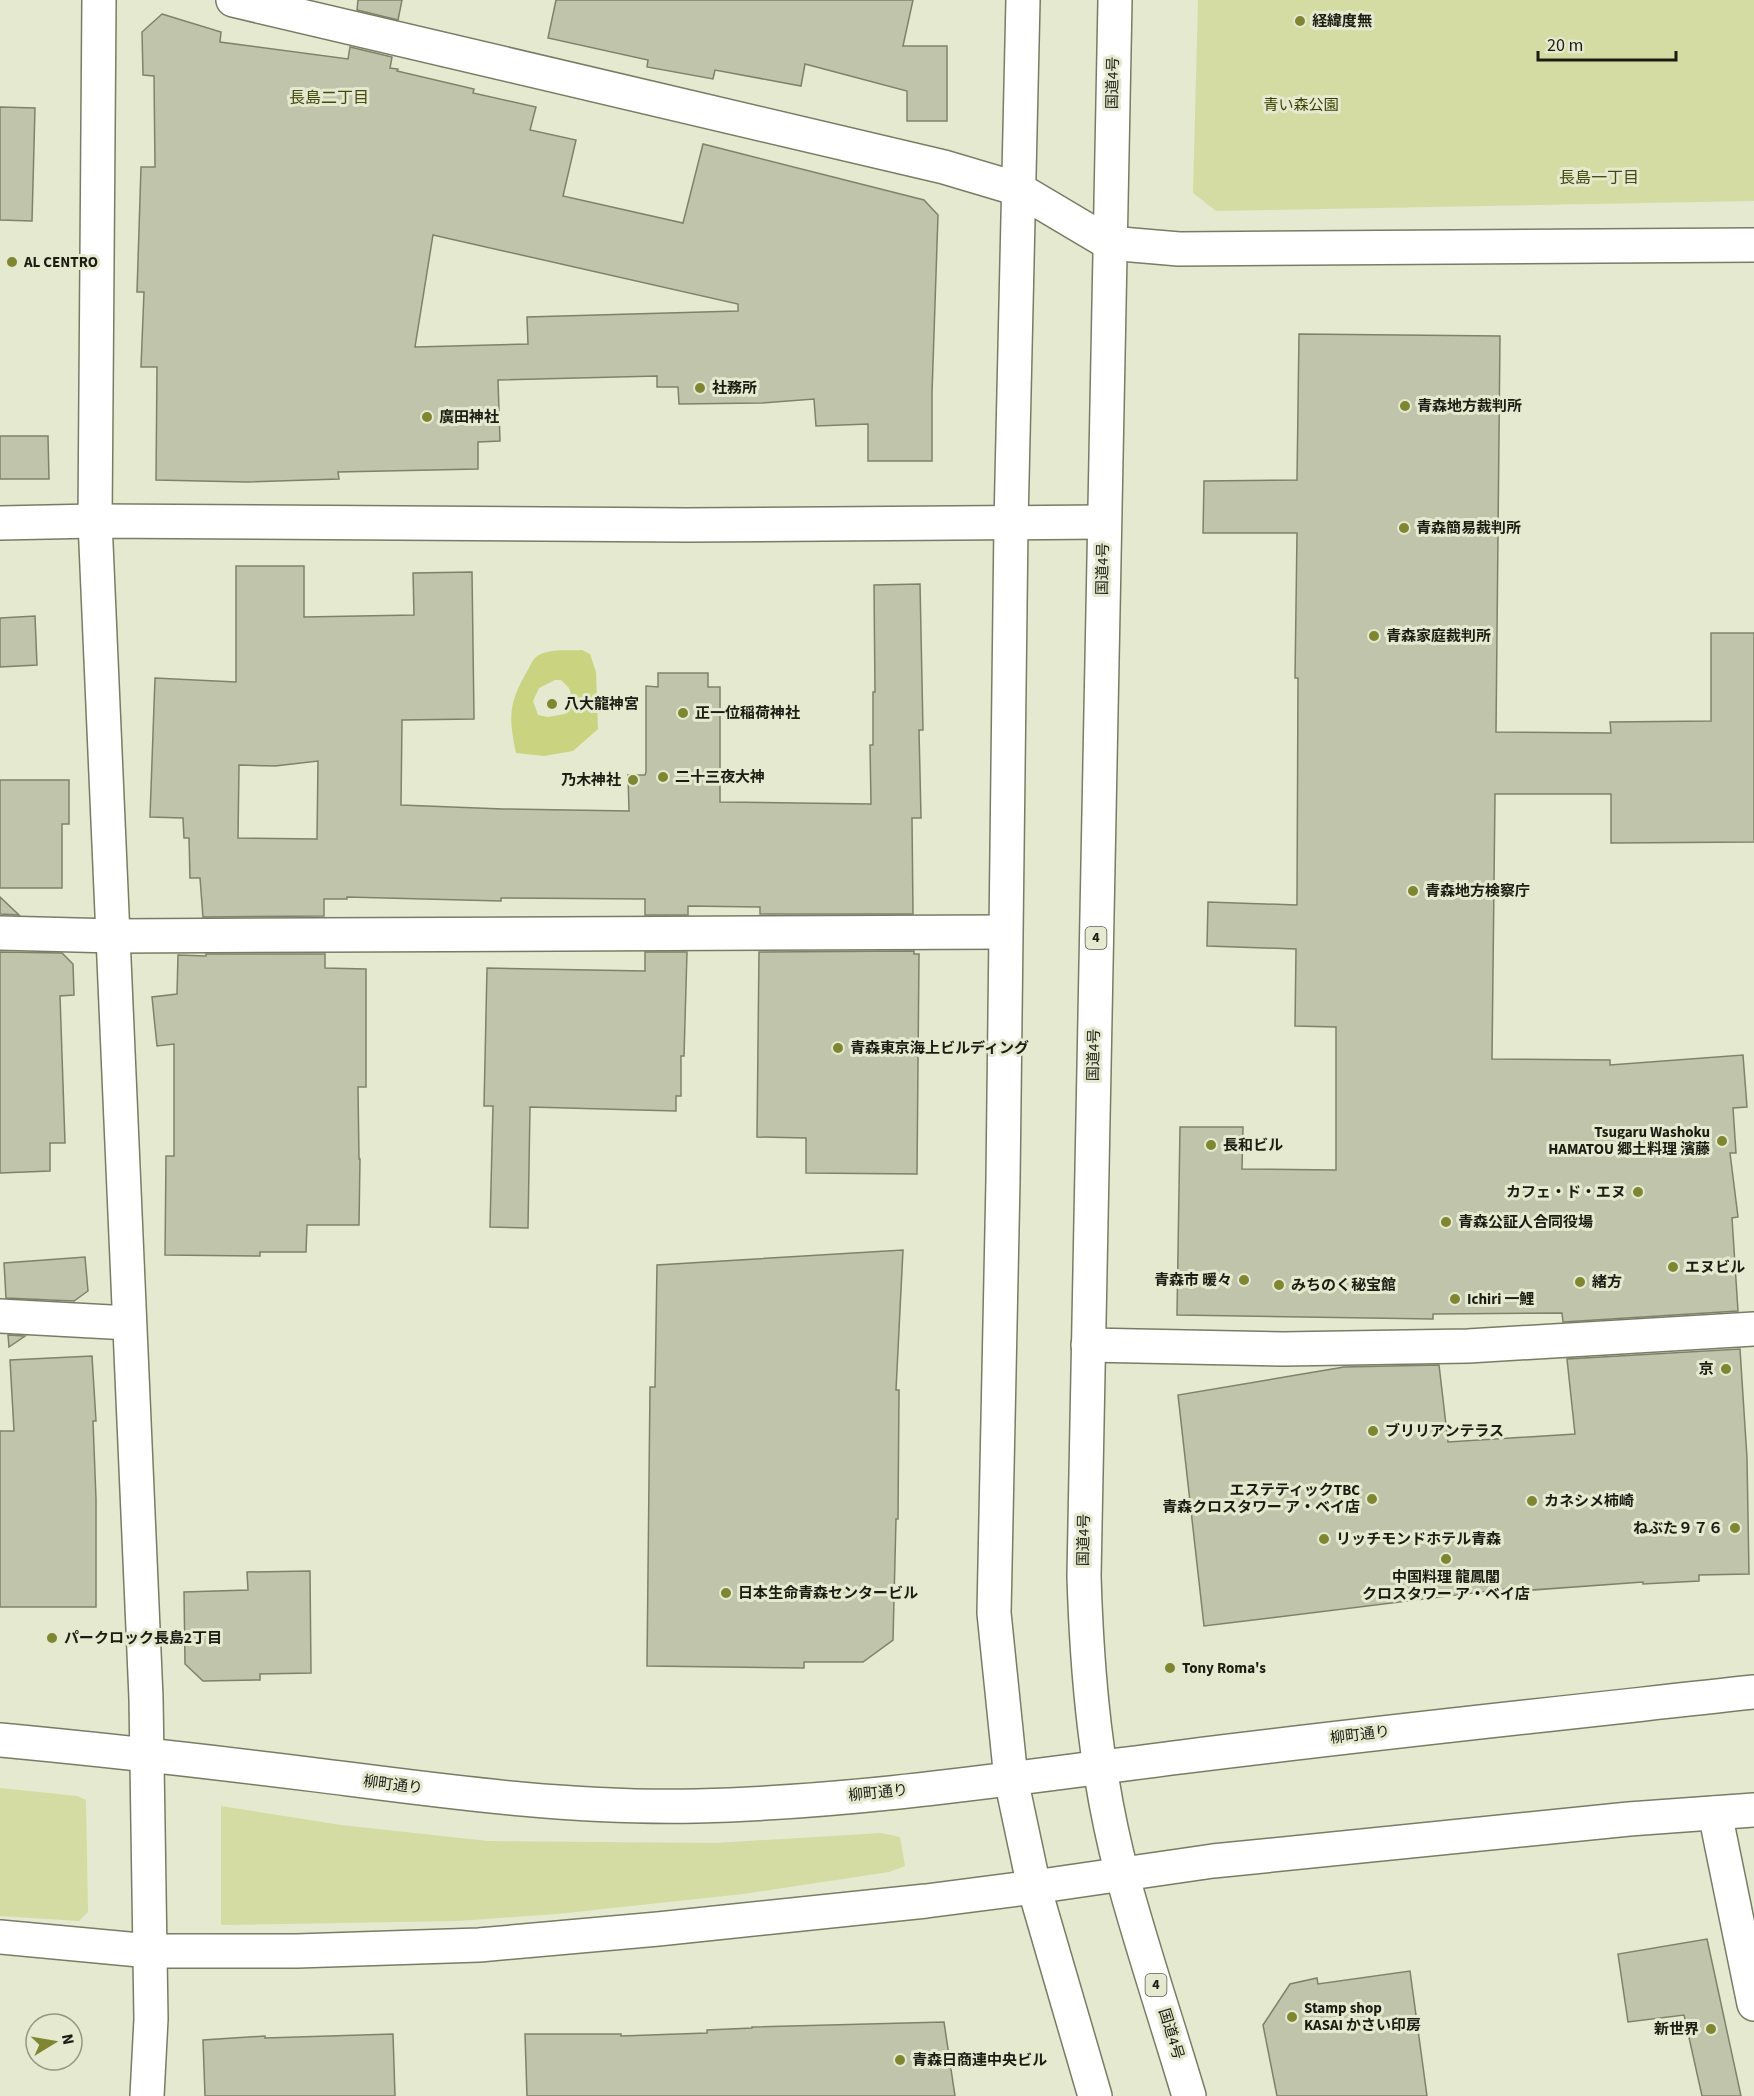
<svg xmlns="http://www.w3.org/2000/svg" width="1754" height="2096" font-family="'Source Sans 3','Noto Sans JP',sans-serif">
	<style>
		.green { fill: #d4dca3 }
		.water { fill: #c9d380; fill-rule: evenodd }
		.building { fill: #c0c4aa; stroke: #7f826a; stroke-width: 1.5; fill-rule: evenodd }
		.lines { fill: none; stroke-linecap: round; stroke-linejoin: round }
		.street-casing { stroke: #797c65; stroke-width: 36 }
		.secondary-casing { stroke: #797c65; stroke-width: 36 }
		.highway-casing { stroke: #797c65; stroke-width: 36 }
		.street { stroke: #fff; stroke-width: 33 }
		.secondary { stroke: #fff; stroke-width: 33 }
		.highway { stroke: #fff; stroke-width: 33 }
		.poi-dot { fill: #7f8632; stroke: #e5e9cf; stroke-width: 2 }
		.labels { text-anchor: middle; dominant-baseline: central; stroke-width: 6; stroke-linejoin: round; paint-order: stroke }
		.shield { fill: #e5e9cf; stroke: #585a4b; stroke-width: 1.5 }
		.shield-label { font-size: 14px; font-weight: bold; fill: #1b1c12 }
		.poi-label { font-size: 15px; font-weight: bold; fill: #1b1c12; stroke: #e5e9cf; text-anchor: start }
		.street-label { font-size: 15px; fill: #1b1c12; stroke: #e5e9cf }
		.park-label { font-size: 15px; fill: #3b4000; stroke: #e5e9cf }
		.neighbourhood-label { font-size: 16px; fill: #44490c; stroke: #e5e9cf }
	</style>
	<rect width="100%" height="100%" fill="#e5e9cf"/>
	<g class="green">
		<path d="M 1198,0 L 1754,0 L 1754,201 L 1216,211 L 1193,193 Z"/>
		<path d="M 0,1788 L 77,1796 L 86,1800 L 88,1912 L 79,1921 L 0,1916 Z"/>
		<path d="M 221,1806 L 341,1825 L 488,1841 L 716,1843 L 881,1833 L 900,1837 L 905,1866 L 889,1872 L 743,1894 L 557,1914 L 458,1921 L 221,1925 Z"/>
	</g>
	<path class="water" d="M 582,650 L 590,654 L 596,672 L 598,729 L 573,751 L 544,756 L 516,753 C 509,718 508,705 526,673 C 529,669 532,660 536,657 C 547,648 569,651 582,650 ZM 555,680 L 561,680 L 569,688 L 573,700 L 565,714 L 548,717 L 538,715 L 533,701 L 539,688 Z"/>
	<g class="building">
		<path d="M 358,0 L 402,0 L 398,20 L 357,10 Z"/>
		<path d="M 556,0 L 913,0 L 903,46 L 947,46 L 947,121 L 907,121 L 907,91 L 805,64 L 801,86 L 715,70 L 713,79 L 647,67 L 648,60 L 548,38 Z"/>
		<path d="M 162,14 L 221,32 L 220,42 L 348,59 L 350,47 L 392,57 L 390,68 L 398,69 L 397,71 L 474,89 L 473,93 L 536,107 L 530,130 L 576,140 L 563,196 L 683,223 L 703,144 L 924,200 L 938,215 L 932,393 L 932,461 L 868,461 L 868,424 L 816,426 L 814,399 L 761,403 L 679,404 L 678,387 L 657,387 L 657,376 L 498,380 L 500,441 L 478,442 L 478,469 L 338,472 L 339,479 L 246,482 L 156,480 L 157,367 L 141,367 L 144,292 L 137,292 L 141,167 L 155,167 L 154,76 L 143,75 L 142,32 ZM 433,235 L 738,304 L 738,311 L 527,317 L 528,344 L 415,347 Z"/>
		<path d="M 0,107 L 35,108 L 32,221 L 0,220 Z"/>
		<path d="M 1299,334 L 1500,336 L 1496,732 L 1611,733 L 1610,722 L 1711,721 L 1711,633 L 1754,633 L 1754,842 L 1611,843 L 1611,794 L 1495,794 L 1492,1059 L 1610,1060 L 1610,1065 L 1743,1055 L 1747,1107 L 1733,1108 L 1736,1153 L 1730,1153 L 1738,1217 L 1732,1218 L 1738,1311 L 1563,1322 L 1562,1313 L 1433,1314 L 1433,1319 L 1177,1315 L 1180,1127 L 1243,1127 L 1242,1169 L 1336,1170 L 1336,1027 L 1295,1026 L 1296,949 L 1207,946 L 1208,902 L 1297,905 L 1298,678 L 1295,678 L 1297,533 L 1203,533 L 1204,481 L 1297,480 Z"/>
		<path d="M 0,436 L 48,436 L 49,479 L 0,479 Z"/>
		<path d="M 236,566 L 304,566 L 304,617 L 414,615 L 413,573 L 472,572 L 474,719 L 402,720 L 401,805 L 503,809 L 629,811 L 628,775 L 645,775 L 646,772 L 646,686 L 658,687 L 658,673 L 708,673 L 708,687 L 720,687 L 720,802 L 871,804 L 870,745 L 873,745 L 873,692 L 875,692 L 874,585 L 920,584 L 923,730 L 919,730 L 921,818 L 912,818 L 913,914 L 760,914 L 760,907 L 688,906 L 688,915 L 645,915 L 645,899 L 501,898 L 501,901 L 347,897 L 347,899 L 324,899 L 324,916 L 203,917 L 200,878 L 190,878 L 189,838 L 184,838 L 183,818 L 150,817 L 155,678 L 236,682 ZM 318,761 L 317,839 L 238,838 L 239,765 L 275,766 Z"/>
		<path d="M 35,616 L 37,665 L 0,667 L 0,618 Z"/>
		<path d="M 0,780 L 69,780 L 69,824 L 62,824 L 62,888 L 0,888 Z"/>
		<path d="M 0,897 L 19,915 L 0,914 Z"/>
		<path d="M 914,951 L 914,954 L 919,954 L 917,1174 L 806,1173 L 806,1138 L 757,1137 L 759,952 Z"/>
		<path d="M 0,952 L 62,953 L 73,964 L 74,995 L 60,996 L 65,1143 L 50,1143 L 50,1171 L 0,1173 Z"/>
		<path d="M 645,952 L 687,952 L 684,1056 L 681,1056 L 681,1096 L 676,1096 L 676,1111 L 530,1107 L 528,1228 L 490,1227 L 493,1106 L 484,1106 L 487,968 L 645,971 Z"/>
		<path d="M 206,954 L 325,954 L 325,968 L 366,969 L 366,1087 L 358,1087 L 359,1159 L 360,1159 L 359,1225 L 307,1225 L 306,1252 L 260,1252 L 260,1256 L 165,1255 L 166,1156 L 174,1156 L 174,1044 L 157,1046 L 152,997 L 177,994 L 178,955 L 206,956 Z"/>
		<path d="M 903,1250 L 896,1390 L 899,1390 L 898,1519 L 896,1519 L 893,1640 L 863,1662 L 804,1662 L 804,1668 L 647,1666 L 650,1387 L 655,1387 L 657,1265 Z"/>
		<path d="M 85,1257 L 88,1291 L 74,1301 L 6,1298 L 4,1263 Z"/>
		<path d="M 8,1335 L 25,1336 L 9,1347 Z"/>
		<path d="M 1740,1349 L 1747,1458 L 1749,1574 L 1699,1575 L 1699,1581 L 1643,1584 L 1643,1582 L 1505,1592 L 1505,1589 L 1204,1626 L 1178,1395 L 1344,1367 L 1439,1365 L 1448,1442 L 1575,1434 L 1567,1359 Z"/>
		<path d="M 92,1356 L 96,1421 L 93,1421 L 96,1499 L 96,1607 L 0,1607 L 0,1431 L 14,1431 L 10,1360 Z"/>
		<path d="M 310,1571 L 311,1673 L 260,1674 L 260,1680 L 203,1681 L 185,1664 L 184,1592 L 248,1590 L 247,1572 Z"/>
		<path d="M 1707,1939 L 1741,2096 L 1702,2096 L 1684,2015 L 1628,2022 L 1618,1954 Z"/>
		<path d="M 1410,1971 L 1427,2096 L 1277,2096 L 1263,2025 L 1290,1984 L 1317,1978 L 1318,1984 Z"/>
		<path d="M 944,2022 L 955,2096 L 527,2096 L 525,2034 L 621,2034 L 621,2036 L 707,2033 L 707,2030 L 752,2028 L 752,2027 Z"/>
		<path d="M 393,2034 L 395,2096 L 205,2096 L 203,2040 L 265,2036 L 265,2038 Z"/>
	</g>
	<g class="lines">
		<defs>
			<g id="street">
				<path d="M 233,0 L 944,167 L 1018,189 L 1109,243"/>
				<path d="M 0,933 L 114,936 L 1005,932"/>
				<path d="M 0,1316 L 129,1323"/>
				<path d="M 1088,1345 L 1283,1349 L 1468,1346 L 1754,1329"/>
				<path d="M 1715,1813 L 1754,2004"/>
			</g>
			<g id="secondary">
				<path d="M 99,0 L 95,521 L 146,1698 L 151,2019 L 147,2096"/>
				<path d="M 1109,243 L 1179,249 L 1754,245"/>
				<path d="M 0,523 L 95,521 L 687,525 L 1104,522"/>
				<path d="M 0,1740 C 106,1750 212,1762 317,1775 C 443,1791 569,1809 697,1806 C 859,1802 1020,1777 1181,1757 C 1372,1733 1563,1713 1754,1692"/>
				<path d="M 0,1937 L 150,1951 L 297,1951 L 479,1945 L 658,1929 L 926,1901 L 1034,1887 L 1213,1861 L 1629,1819 L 1754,1810"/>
			</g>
			<g id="highway">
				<path d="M 1023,0 L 1011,523 L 1003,1180 L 994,1613 L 1011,1779 L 1034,1887 L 1095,2096"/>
				<path d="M 1115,0 L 1084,1576 C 1087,1676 1096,1776 1122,1874 C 1142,1948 1167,2022 1189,2096"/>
			</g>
		</defs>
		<use href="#street" class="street-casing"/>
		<use href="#secondary" class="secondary-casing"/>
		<use href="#highway" class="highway-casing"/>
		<use href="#street" class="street"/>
		<use href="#secondary" class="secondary"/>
		<use href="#highway" class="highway"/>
	</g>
	<g class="poi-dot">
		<circle cx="1300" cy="21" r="6"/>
		<circle cx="12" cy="262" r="6"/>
		<circle cx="700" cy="388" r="6"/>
		<circle cx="1405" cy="406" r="6"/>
		<circle cx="427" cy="417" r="6"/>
		<circle cx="1404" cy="528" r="6"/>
		<circle cx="1374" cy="636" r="6"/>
		<circle cx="552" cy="704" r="6"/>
		<circle cx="683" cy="713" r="6"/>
		<circle cx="663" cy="777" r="6"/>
		<circle cx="633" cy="780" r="6"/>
		<circle cx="1413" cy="891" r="6"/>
		<circle cx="838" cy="1048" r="6"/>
		<circle cx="1722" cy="1141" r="6"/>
		<circle cx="1211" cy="1145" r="6"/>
		<circle cx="1638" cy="1192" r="6"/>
		<circle cx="1446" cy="1222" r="6"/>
		<circle cx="1673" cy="1267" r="6"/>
		<circle cx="1244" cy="1280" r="6"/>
		<circle cx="1580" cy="1282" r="6"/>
		<circle cx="1279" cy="1285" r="6"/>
		<circle cx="1455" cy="1299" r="6"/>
		<circle cx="1726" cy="1369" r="6"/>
		<circle cx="1373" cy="1431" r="6"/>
		<circle cx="1372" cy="1499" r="6"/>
		<circle cx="1532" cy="1501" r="6"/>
		<circle cx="1735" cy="1528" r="6"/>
		<circle cx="1324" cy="1539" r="6"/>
		<circle cx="1446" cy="1559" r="6"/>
		<circle cx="726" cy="1593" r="6"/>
		<circle cx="52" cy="1638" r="6"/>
		<circle cx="1170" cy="1668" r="6"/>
		<circle cx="1292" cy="2017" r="6"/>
		<circle cx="1711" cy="2029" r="6"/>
		<circle cx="900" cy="2060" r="6"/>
	</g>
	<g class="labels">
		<g class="shield">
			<rect x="1085.5" y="927" width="21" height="22" rx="4.5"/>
			<rect x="1145.5" y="1974" width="21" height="22" rx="4.5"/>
		</g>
		<g class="shield-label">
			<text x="1096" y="938">4</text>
			<text x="1156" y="1985">4</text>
		</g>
		<g class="poi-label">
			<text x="1312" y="21">経緯度無</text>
			<text x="24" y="262">AL CENTRO</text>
			<text x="712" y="388">社務所</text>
			<text x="1417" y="406">青森地方裁判所</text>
			<text x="439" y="417">廣田神社</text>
			<text x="1416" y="528">青森簡易裁判所</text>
			<text x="1386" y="636">青森家庭裁判所</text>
			<text x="564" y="704">八大龍神宮</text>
			<text x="695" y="713">正一位稲荷神社</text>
			<text x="675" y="777">二十三夜大神</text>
			<text x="621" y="780" text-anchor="end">乃木神社</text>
			<text x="1425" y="891">青森地方検察庁</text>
			<text x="850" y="1048">青森東京海上ビルディング</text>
			<text x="1710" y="1132" text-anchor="end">Tsugaru Washoku<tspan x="1710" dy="17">HAMATOU 郷土料理 濱藤</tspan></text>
			<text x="1223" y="1145">長和ビル</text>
			<text x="1626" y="1192" text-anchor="end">カフェ・ド・エヌ</text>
			<text x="1458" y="1222">青森公証人合同役場</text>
			<text x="1685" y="1267">エヌビル</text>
			<text x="1232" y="1280" text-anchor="end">青森市 暖々</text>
			<text x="1592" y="1282">緒方</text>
			<text x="1291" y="1285">みちのく秘宝館</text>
			<text x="1467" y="1299">Ichiri 一鯉</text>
			<text x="1714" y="1369" text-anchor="end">京</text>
			<text x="1385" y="1431">ブリリアンテラス</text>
			<text x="1360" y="1490" text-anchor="end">エステティックTBC<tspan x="1360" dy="17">青森クロスタワー ア・ベイ店</tspan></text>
			<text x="1544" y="1501">カネシメ柿崎</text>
			<text x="1723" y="1528" text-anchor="end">ねぶた９７６</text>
			<text x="1336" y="1539">リッチモンドホテル青森</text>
			<text x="1446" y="1577" text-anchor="middle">中国料理 龍鳳閣<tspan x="1446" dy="17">クロスタワー ア・ベイ店</tspan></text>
			<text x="738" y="1593">日本生命青森センタービル</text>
			<text x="64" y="1638">パークロック長島2丁目</text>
			<text x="1182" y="1668">Tony Roma's</text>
			<text x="1304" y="2008">Stamp shop<tspan x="1304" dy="17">KASAI かさい印房</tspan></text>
			<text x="1699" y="2029" text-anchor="end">新世界</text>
			<text x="912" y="2060">青森日商連中央ビル</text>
		</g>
		<g class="street-label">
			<text transform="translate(1113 83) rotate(-89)">国道4号</text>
			<text transform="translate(1103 569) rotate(-89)">国道4号</text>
			<text transform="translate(1094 1055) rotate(-89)">国道4号</text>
			<text transform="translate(1084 1540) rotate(-89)">国道4号</text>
			<text transform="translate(1360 1735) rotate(-7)">柳町通り</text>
			<text transform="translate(393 1785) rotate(7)">柳町通り</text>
			<text transform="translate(878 1793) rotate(-6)">柳町通り</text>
			<text transform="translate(1171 2034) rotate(73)">国道4号</text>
		</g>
		<g class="park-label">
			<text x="1301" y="105">青い森公園</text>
		</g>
		<g class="neighbourhood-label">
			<text x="329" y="98">長島二丁目</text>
			<text x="1599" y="178">長島一丁目</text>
		</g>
	</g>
	<g transform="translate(54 2042) rotate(79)"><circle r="28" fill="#e5e9cf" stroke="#949783" stroke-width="1.5"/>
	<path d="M0-4.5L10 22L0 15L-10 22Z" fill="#7f8632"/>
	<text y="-9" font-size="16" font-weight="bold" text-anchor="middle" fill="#1b1c12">N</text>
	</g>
	<path d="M1538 51v9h138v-9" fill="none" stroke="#1b1c12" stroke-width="3"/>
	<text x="1547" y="51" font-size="18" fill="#1b1c12" stroke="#e5e9cf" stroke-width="4.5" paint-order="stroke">20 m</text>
</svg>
